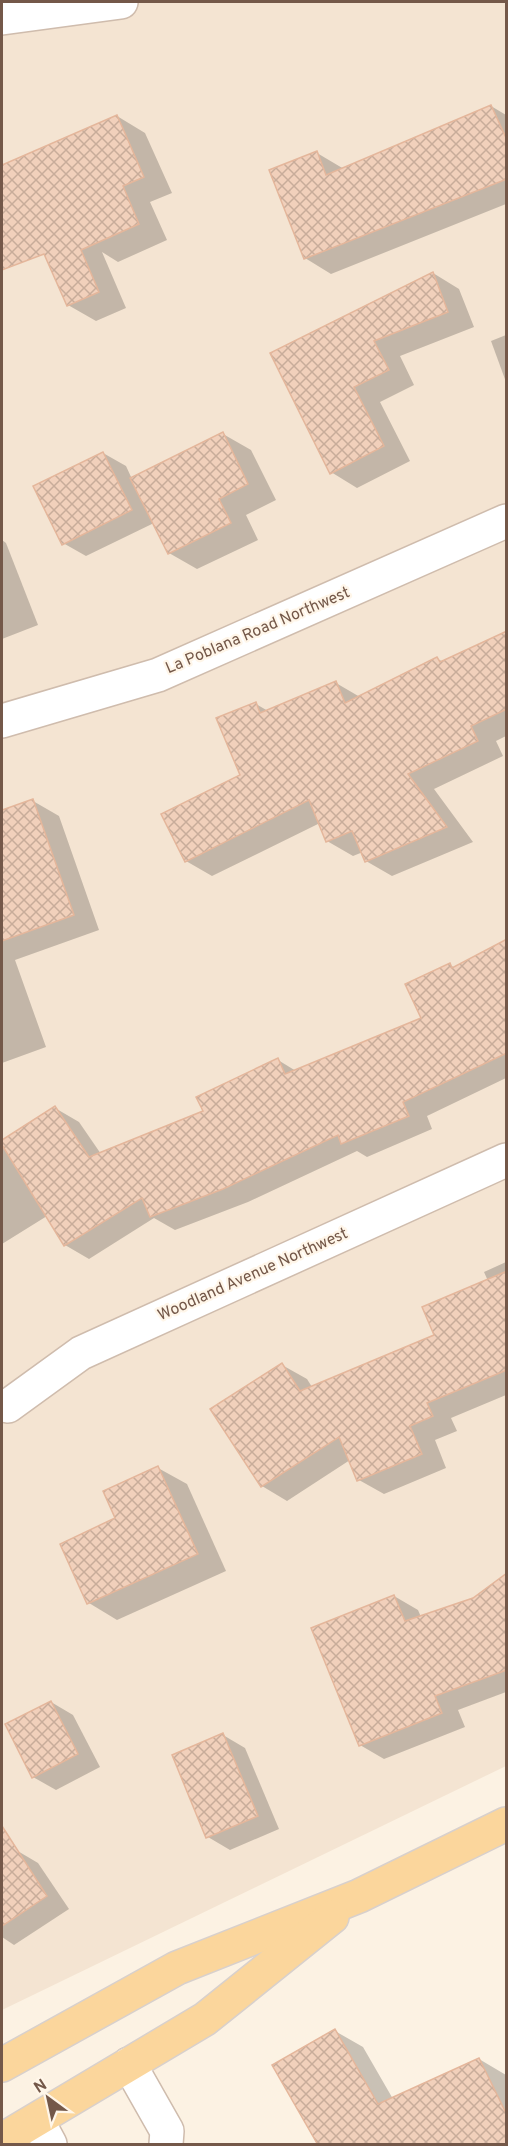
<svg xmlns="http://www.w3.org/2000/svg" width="508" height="2146" font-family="Overpass,sans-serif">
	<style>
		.residential { fill: #f4e4d2 }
		.shadow { fill: #0003 }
		.building { fill: url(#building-cross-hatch); stroke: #e4b69b; stroke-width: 1.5 }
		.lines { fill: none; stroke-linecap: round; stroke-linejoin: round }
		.minor-casing { stroke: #cfbcad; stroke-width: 36 }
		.major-casing { stroke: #d8d0cc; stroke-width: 36 }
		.minor { stroke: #fff; stroke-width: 33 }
		.major { stroke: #fbd69c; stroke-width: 33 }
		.labels { text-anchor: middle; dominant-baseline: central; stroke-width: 4.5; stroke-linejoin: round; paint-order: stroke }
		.street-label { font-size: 16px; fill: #745849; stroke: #fff6e9 }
	</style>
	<defs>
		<pattern id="building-cross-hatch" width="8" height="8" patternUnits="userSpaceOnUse" patternTransform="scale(1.5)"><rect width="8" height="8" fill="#f1d0bb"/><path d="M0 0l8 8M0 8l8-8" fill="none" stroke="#c8ac9a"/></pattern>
	</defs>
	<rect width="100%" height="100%" fill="#fcf2e3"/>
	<path class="residential" d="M 2,2 L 506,2 L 506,1766 L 2,2010 Z"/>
	<g class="shadow">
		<path d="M 491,106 L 506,115 L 506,204 L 331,274 L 305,258 L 317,153 L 344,169 Z"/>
		<path d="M 117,116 L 145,133 L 172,193 L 150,202 L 167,240 L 118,262 L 102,252 L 126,308 L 96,321 L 68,305 L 71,202 L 2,229 L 2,167 Z"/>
		<path d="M 433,273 L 459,289 L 474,327 L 400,356 L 414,385 L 380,402 L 410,461 L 357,488 L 331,472 L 272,354 Z"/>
		<path d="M 506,335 L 506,382 L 491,341 Z"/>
		<path d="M 223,434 L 251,450 L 276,500 L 246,515 L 258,540 L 197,569 L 169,553 L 154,523 L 86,556 L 63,543 L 103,453 L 126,466 L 132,479 Z"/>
		<path d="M 2,540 L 6,543 L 38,625 L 2,639 Z"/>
		<path d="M 506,632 L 506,736 L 496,741 L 503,756 L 434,789 L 473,842 L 392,876 L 366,861 L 363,852 L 353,856 L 327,841 L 320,823 L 212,876 L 186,861 L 242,776 L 256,704 L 268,711 L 336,683 L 360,697 L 437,659 L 444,662 Z"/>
		<path d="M 33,801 L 59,816 L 99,930 L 15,960 L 46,1047 L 2,1063 L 2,811 Z"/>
		<path d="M 506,941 L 506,1078 L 427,1116 L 432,1129 L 367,1157 L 357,1151 L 248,1202 L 175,1230 L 154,1218 L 89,1259 L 65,1245 L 47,1216 L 2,1244 L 2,1142 L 55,1108 L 79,1122 L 101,1154 L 205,1112 L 278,1060 L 296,1071 L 423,1018 L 450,965 L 455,968 Z"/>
		<path d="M 506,1262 L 506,1395 L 451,1418 L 457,1431 L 435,1440 L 446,1468 L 384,1494 L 359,1480 L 350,1460 L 287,1501 L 262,1486 L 282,1365 L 307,1379 L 312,1387 L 436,1336 L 488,1281 L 484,1272 Z"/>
		<path d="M 158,1468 L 187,1484 L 226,1571 L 117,1620 L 89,1603 L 117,1519 Z"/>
		<path d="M 506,1575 L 506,1692 L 458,1710 L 465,1727 L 384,1759 L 360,1745 L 394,1596 L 418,1610 L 421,1617 L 474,1599 Z"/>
		<path d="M 51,1702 L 73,1715 L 100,1767 L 56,1790 L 33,1777 Z"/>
		<path d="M 223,1735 L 245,1748 L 279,1829 L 230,1850 L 208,1837 Z"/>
		<path d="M 16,1850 L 38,1863 L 69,1909 L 14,1945 L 2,1937 L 2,1859 Z"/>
		<path d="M 335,2031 L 363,2047 L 393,2099 L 479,2059 L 506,2075 L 506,2144 L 320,2144 Z"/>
	</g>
	<g class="building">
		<path d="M 491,105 L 507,140 L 507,179 L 304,259 L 269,170 L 317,151 L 326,175 Z"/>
		<path d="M 117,115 L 144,177 L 123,186 L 139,224 L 81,250 L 99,292 L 67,306 L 44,254 L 2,270 L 2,165 Z"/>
		<path d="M 433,272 L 448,312 L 374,341 L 389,370 L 354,387 L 384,446 L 330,474 L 270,353 Z"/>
		<path d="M 223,432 L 248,484 L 219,499 L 231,523 L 168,554 L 130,478 Z"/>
		<path d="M 103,452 L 132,510 L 62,545 L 33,486 Z"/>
		<path d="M 507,631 L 507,709 L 471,726 L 478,741 L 408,774 L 447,827 L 365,862 L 352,831 L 326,842 L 309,800 L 185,862 L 161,814 L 240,775 L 216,718 L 256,702 L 260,713 L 336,681 L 345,703 L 437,657 L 440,662 Z"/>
		<path d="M 33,799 L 74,915 L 2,941 L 2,810 Z"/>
		<path d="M 507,939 L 507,1053 L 403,1102 L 409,1116 L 341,1144 L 338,1135 L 223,1189 L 150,1217 L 142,1198 L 64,1246 L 2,1145 L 2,1140 L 55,1106 L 89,1157 L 203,1111 L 196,1097 L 278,1058 L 285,1074 L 421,1018 L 405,984 L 450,963 L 452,968 Z"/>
		<path d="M 507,1271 L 507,1370 L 427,1403 L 433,1416 L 410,1426 L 422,1454 L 357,1481 L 339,1437 L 261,1487 L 210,1409 L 282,1363 L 300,1391 L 434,1335 L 422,1307 Z"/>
		<path d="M 158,1466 L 198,1554 L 87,1604 L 60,1544 L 115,1518 L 103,1491 Z"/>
		<path d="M 507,1573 L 507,1670 L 435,1696 L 442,1713 L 359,1746 L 311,1628 L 394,1595 L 405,1621 L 473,1598 Z"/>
		<path d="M 51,1701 L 78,1754 L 32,1778 L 5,1724 Z"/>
		<path d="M 223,1733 L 258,1816 L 206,1838 L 172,1755 Z"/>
		<path d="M 2,1826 L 47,1896 L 2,1926 Z"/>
		<path d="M 335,2029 L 378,2104 L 479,2058 L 507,2115 L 507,2145 L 318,2145 L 272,2065 Z"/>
	</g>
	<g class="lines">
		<defs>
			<g id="minor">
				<path d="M 2,18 L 121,2"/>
				<path d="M 2,721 L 158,675 L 506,521"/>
				<path d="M 8,1406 L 81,1353 L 506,1160"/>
				<path d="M 129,2064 L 167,2131 L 166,2144"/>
				<path d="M 37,2120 L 50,2144"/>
			</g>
			<g id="major">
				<path d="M 2,2065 L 177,1968 L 359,1896 L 506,1824"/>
				<path d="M 2,2140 L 205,2019 L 332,1917"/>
			</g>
		</defs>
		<use href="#minor" class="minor-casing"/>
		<use href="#major" class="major-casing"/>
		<use href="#minor" class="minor"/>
		<use href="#major" class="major"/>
	</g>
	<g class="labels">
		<g class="street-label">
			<text transform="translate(258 631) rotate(-23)">La Poblana Road Northwest</text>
			<text transform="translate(253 1275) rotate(-24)">Woodland Avenue Northwest</text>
		</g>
	</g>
	<rect width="508" height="2146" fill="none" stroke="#745849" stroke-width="6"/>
	<g transform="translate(48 2098) rotate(327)" stroke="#fff6e9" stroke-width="4.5" paint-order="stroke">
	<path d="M0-4.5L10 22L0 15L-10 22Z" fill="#745849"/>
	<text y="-9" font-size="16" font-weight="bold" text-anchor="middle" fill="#745849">N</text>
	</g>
</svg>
